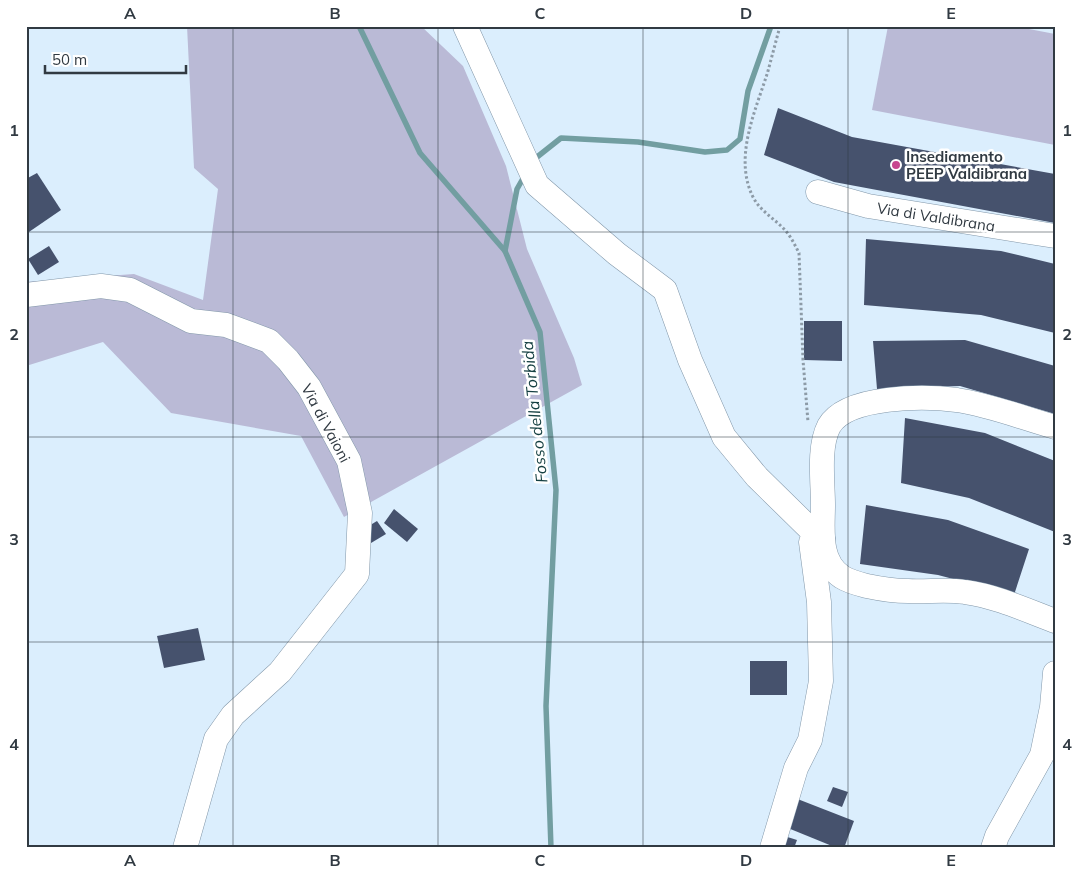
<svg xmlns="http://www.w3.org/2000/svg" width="1081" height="874" font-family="Mulish,sans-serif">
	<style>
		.green { fill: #babad6 }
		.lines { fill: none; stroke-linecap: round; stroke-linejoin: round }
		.stream { stroke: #729ea1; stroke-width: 5.5 }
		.building { fill: #46526d }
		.minor-casing { stroke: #8297a9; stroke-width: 25 }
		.path { stroke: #8d9ba7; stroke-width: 3; stroke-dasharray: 2.5 2.5; stroke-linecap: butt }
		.minor { stroke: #fff; stroke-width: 24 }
		.grid { fill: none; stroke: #313a42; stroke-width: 1; stroke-opacity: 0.55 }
		.poi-dot { fill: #c7468f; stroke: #fff; stroke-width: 2 }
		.labels { text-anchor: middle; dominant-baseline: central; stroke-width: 5; stroke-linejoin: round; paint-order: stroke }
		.poi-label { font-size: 15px; font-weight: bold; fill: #313a42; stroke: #fff; text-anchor: start }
		.street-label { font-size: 15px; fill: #313a42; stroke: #fff }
		.water-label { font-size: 16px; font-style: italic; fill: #143f41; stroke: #fff }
		.neatline { fill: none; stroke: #313a42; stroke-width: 2 }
		.grid-label { font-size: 16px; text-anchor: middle; font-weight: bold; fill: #313a42 }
	</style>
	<rect width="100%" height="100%" fill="#dbeefd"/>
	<g class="green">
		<path d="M 187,26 L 421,26 L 463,66 L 506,166 L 527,249 L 574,358 L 582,385 L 344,517 L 301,436 L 171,413 L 103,342 L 26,366 L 26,282 L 134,274 L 203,300 L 218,189 L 194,168 Z"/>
		<path d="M 888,26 L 1014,26 L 1055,34 L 1055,145 L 872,110 Z"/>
	</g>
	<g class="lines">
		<g class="stream">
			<path d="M 359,26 L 420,153 L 505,251 L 540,332 L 556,490 L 546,706 L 551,848"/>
			<path d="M 532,161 L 561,138 L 638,142 L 705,152 L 727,150 L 740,139 L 748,91 L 771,26"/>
			<path d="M 505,251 L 517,189 L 525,175"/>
		</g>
	</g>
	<g class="building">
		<path d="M 778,108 L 852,137 L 1055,174 L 1055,223 L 834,182 L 764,155 Z"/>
		<path d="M 37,173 L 61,210 L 26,234 L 26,179 Z"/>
		<path d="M 866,239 L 1001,251 L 1055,264 L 1055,333 L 981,315 L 864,305 Z"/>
		<path d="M 49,246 L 59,262 L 38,275 L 28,259 Z"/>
		<path d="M 804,321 L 842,321 L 842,361 L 804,360 Z"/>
		<path d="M 965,340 L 1055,366 L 1055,414 L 960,386 L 877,389 L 873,341 Z"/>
		<path d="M 905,418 L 985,433 L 1055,461 L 1055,532 L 969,498 L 901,483 Z"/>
		<path d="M 866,505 L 948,520 L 1029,549 L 1014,595 L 938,575 L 860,564 Z"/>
		<path d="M 394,509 L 418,529 L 407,542 L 384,523 Z"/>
		<path d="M 377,521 L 386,534 L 371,543 L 362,530 Z"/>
		<path d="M 198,628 L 205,660 L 164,668 L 157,636 Z"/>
		<rect x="750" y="661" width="37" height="34"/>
		<path d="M 833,787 L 848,792 L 842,807 L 827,801 Z"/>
		<path d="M 795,798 L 854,821 L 844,848 L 837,848 L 783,826 Z"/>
		<path d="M 781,835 L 797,840 L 794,848 L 777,848 Z"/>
	</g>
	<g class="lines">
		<defs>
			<g id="minor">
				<path d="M 465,26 L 537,185 L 617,254 L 665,290 L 690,360 L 724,437 L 757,477 L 809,528 L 823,539"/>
				<path d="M 818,192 L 868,206 L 1055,236"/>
				<path d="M 26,295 L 101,286 L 130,290 L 191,321 L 226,325 L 269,341 L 288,360 L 309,387 L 349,461 L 360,513 L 357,574 L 280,672 L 233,715 L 216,739 L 185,848"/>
				<path d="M 1055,427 C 1023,418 990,405 957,400 C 925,396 847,395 829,426 C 818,447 823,482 823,505 C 823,530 818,561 842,577 C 850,582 859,584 867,586 C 881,589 895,591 908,591 C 928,592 946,589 965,592 C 995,596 1026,610 1055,621"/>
				<path d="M 772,848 L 796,768 L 810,740 L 821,681 L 819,602 L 811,542"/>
				<path d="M 993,848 L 997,836 L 1042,755 L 1052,707 L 1055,673"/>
			</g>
		</defs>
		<use href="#minor" class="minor-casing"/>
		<path class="path" d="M 780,26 C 776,41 772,56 768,71 C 756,110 733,157 753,197 C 760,211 775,219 785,230 C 791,237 795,245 799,253 L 803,360 L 808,422"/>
		<use href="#minor" class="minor"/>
	</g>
	<path class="grid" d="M 233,26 L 233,848M 438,26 L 438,848M 643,26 L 643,848M 848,26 L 848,848M 26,232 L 1055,232M 26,437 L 1055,437M 26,642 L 1055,642"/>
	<circle class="poi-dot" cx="896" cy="165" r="5"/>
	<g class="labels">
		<g class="poi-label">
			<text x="906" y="156">Insediamento<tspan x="906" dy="17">PEEP Valdibrana</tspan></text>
		</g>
		<g class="street-label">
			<text transform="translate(936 217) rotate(9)">Via di Valdibrana</text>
			<text transform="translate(326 423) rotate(62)">Via di Vaioni</text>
		</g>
		<g class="water-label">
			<text transform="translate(534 412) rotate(-96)">Fosso della Torbida</text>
		</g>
	</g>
	<rect width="1081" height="874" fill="none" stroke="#ffffff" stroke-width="55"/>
	<path d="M45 65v8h141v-8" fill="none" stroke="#313a42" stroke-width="2.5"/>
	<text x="52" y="65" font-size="15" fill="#313a42" stroke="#ffffff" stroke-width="4" paint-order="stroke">50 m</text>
	<rect x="28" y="28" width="1026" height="818" class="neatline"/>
	<g class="grid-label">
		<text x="130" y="19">A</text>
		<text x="335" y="19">B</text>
		<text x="540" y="19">C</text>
		<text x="746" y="19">D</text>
		<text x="951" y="19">E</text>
		<text x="14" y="136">1</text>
		<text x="1067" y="136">1</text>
		<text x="14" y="340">2</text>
		<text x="1067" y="340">2</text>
		<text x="14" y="545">3</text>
		<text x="1067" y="545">3</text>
		<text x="14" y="750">4</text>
		<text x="1067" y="750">4</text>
		<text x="130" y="866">A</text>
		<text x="335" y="866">B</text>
		<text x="540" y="866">C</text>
		<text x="746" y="866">D</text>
		<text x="951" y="866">E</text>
	</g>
</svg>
